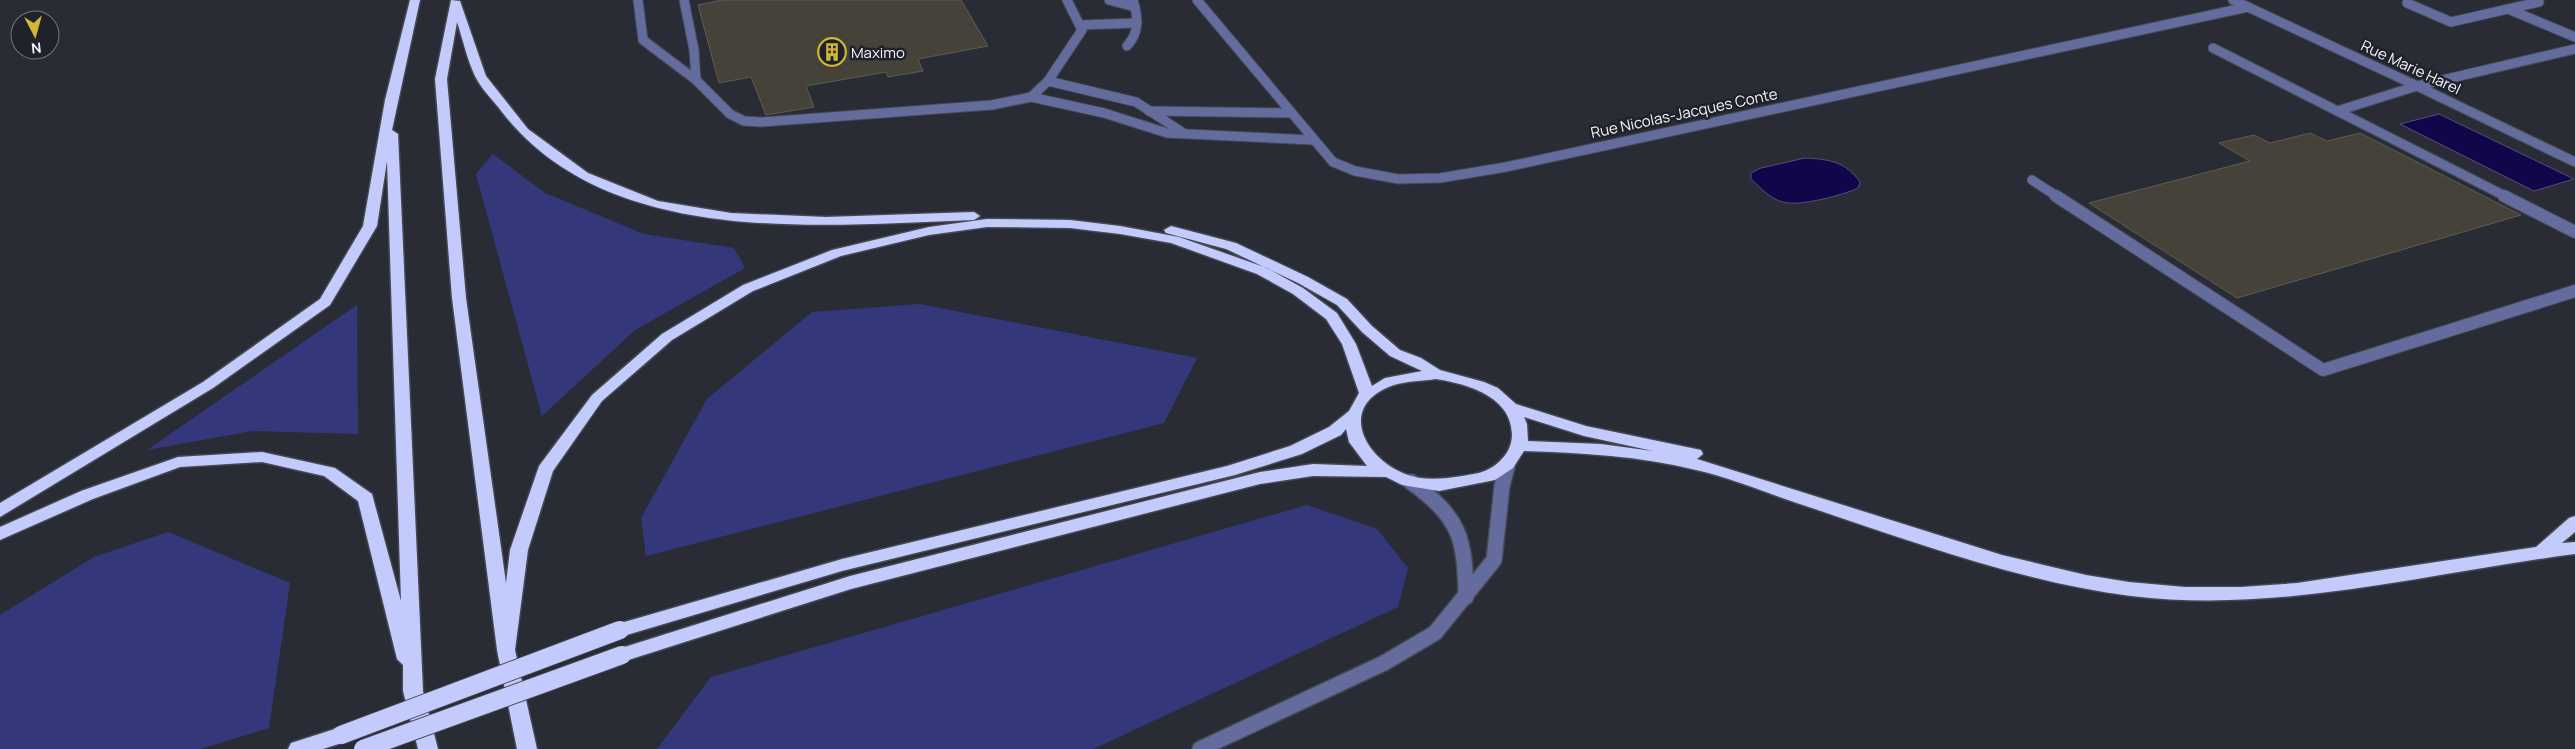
<svg xmlns="http://www.w3.org/2000/svg" width="2575" height="749" font-family="Manrope,sans-serif">
	<style>
		.green { fill: #34387b }
		.water { fill: #11064a; stroke: #554d7f }
		.building { fill: #454339; stroke: #5f5c52 }
		.lines { fill: none; stroke-linecap: round; stroke-linejoin: round }
		.lane-far2-casing { stroke: #464851; stroke-width: 11 }
		.lane-far1-casing { stroke: #464851; stroke-width: 14 }
		.lane-casing { stroke: #464851; stroke-width: 18 }
		.street-casing { stroke: #464851; stroke-width: 11 }
		.highway-casing { stroke: #464851; stroke-width: 3 }
		.lane-far2 { stroke: #646c9e; stroke-width: 9 }
		.lane-far1 { stroke: #646c9e; stroke-width: 12 }
		.lane { stroke: #646c9e; stroke-width: 15 }
		.street { stroke: #646c9e; stroke-width: 9 }
		.highway { fill: #c3cbfd; fill-rule: evenodd }
		.highway-bridge-casing { stroke: #464851; stroke-width: 20; stroke-linecap: butt }
		.highway-bridge { stroke: #c3cbfd; stroke-width: 18 }
		.labels { text-anchor: middle; dominant-baseline: central; stroke-width: 5; stroke-linejoin: round; paint-order: stroke }
		.far-poi-label { font-size: 15px; fill: #f3f4fa; stroke: #20222b; text-anchor: start }
		.far-street-label { font-size: 15px; fill: #f3f4fa; stroke: #20222b }
	</style>
	<rect width="100%" height="100%" fill="#2a2c35"/>
	<g class="green">
		<path d="M 493,154 L 545,193 L 644,234 L 734,248 L 745,268 L 635,330 L 542,416 L 476,174 Z"/>
		<path d="M 919,304 L 1197,358 L 1164,423 L 646,556 L 641,518 L 707,399 L 812,312 Z"/>
		<path d="M 357,305 L 358,434 L 252,431 L 147,450 Z"/>
		<path d="M 1307,505 L 1377,529 L 1408,568 L 1398,607 L 1093,749 L 657,749 L 711,677 Z"/>
		<path d="M 168,532 L 290,583 L 269,728 L 200,749 L 0,749 L 0,615 L 94,557 Z"/>
	</g>
	<g class="water">
		<path d="M 2439,114 L 2574,179 L 2534,191 L 2400,124 Z"/>
		<path d="M 1805,158 C 1829,159 1846,162 1860,182 L 1858,188 C 1844,195 1798,207 1783,202 C 1770,199 1761,188 1751,179 L 1751,173 L 1761,168 Z"/>
	</g>
	<g class="building">
		<path d="M 722,0 L 961,0 L 988,46 L 918,59 L 923,71 L 888,77 L 886,72 L 806,86 L 814,107 L 766,115 L 751,77 L 719,83 L 698,5 Z"/>
		<path d="M 2310,133 L 2327,141 L 2360,133 L 2521,215 L 2237,298 L 2089,203 L 2250,161 L 2219,143 L 2254,135 L 2270,143 Z"/>
	</g>
	<g class="lines">
		<defs>
			<g id="lane-far2">
				<path d="M 638,0 L 643,40 L 696,80 L 730,114 L 744,121 L 761,122 L 992,105 L 1031,97 L 1048,81 L 1082,30 L 1067,0"/>
				<path d="M 684,0 L 694,50 L 696,80"/>
				<path d="M 1109,0 L 1135,7"/>
				<path d="M 1197,0 L 1333,162 L 1355,171 L 1398,179 L 1440,178 L 1506,167 L 2248,7"/>
				<path d="M 2233,0 L 2417,86"/>
				<path d="M 2407,3 L 2451,22 L 2508,9 L 2575,37"/>
				<path d="M 2508,9 L 2539,2"/>
				<path d="M 1080,25 L 1137,23"/>
				<path d="M 1127,46 C 1140,32 1138,17 1133,0"/>
				<path d="M 2213,48 L 2507,197"/>
				<path d="M 1048,81 L 1136,102 L 1182,132"/>
				<path d="M 1031,97 L 1104,113 L 1167,133 L 1313,140"/>
				<path d="M 1149,111 L 1291,113"/>
				<path d="M 2337,111 L 2417,86"/>
				<path d="M 2032,180 L 2058,197"/>
			</g>
			<g id="lane-far1">
				<path d="M 2056,196 L 2323,370 L 2575,291"/>
				<path d="M 2504,196 L 2575,232"/>
			</g>
			<g id="lane">
				<path d="M 1411,482 C 1460,518 1465,537 1466,597"/>
				<path d="M 1200,749 L 1384,663 L 1435,633 L 1494,560 L 1502,486 L 1508,463"/>
			</g>
			<g id="street">
				<path d="M 2417,86 L 2575,162"/>
				<path d="M 2417,86 L 2575,49"/>
			</g>
			<g id="highway">
				<path d="M 410,0 L 420,0 L 392,130 L 398,134 L 423,691 L 438,749 L 418,749 L 403,691 L 403,665 L 397,659 L 358,501 L 324,476 L 262,462 L 180,467 L 93,499 L 0,540 L 0,527 L 81,491 L 178,457 L 262,452 L 335,468 L 372,494 L 401,601 L 387,161 L 377,226 L 330,305 L 213,388 L 0,517 L 0,503 L 203,382 L 320,299 L 363,226 L 385,100 Z"/>
				<path d="M 451,0 L 460,1 L 486,76 L 528,129 L 588,173 L 658,201 L 731,213 L 826,217 L 974,212 L 980,216 L 974,220 C 820,225 609,249 502,112 C 494,101 481,89 475,76 C 467,59 463,40 457,22 L 447,79 L 466,298 L 506,583 L 510,550 L 539,466 L 592,395 L 662,334 L 743,285 L 832,250 L 929,227 L 987,219 L 1070,220 L 1120,226 L 1179,237 L 1267,268 L 1303,288 L 1337,313 L 1356,344 L 1372,386 L 1385,378 L 1422,371 L 1390,356 L 1362,332 L 1337,305 L 1298,283 L 1226,249 L 1166,233 L 1164,230 L 1171,226 L 1236,243 L 1308,277 L 1347,299 L 1372,326 L 1400,350 L 1421,358 L 1440,370 L 1484,382 L 1498,388 L 1516,404 L 1586,426 L 1701,450 L 1703,454 L 1697,459 L 2002,555 L 2086,575 L 2129,582 L 2185,587 L 2241,587 L 2297,583 L 2536,547 L 2569,518 L 2575,516 L 2575,532 L 2562,543 L 2575,542 L 2575,554 C 2428,573 2280,614 2131,596 C 2017,582 1897,536 1788,500 C 1757,489 1727,477 1696,470 C 1640,456 1582,453 1524,451 L 1513,468 L 1495,480 L 1439,491 L 1402,485 L 1386,477 L 1313,476 L 1260,484 L 851,589 L 622,662 L 615,660 L 613,655 L 615,650 L 850,576 L 1260,472 L 1313,464 L 1367,466 L 1349,442 L 1346,429 L 1341,435 L 1302,454 L 1235,475 L 842,571 L 620,637 L 614,635 L 611,630 L 614,625 L 842,559 L 1227,466 L 1290,446 L 1329,427 L 1349,411 L 1359,393 L 1342,344 L 1326,319 L 1293,294 L 1257,274 L 1171,243 L 1120,234 L 1070,228 L 987,227 L 929,235 L 841,256 L 753,291 L 672,340 L 602,401 L 553,471 L 528,550 L 515,650 L 537,749 L 517,749 L 497,650 L 452,298 L 435,79 ZM 1436,379 C 1467,384 1511,396 1512,434 C 1512,448 1505,458 1494,466 C 1484,473 1474,474 1462,476 C 1443,479 1423,481 1405,474 C 1361,456 1338,404 1394,385 C 1407,381 1423,381 1436,379 ZM 1524,417 L 1584,436 L 1653,451 L 1601,444 L 1528,441 L 1527,424 Z"/>
				<path d="M 341,727 L 348,729 L 351,735 L 348,741 L 323,749 L 288,749 L 291,743 Z"/>
			</g>
		</defs>
		<use href="#lane-far2" class="lane-far2-casing"/>
		<use href="#lane-far1" class="lane-far1-casing"/>
		<use href="#lane" class="lane-casing"/>
		<use href="#street" class="street-casing"/>
		<use href="#highway" class="highway-casing"/>
		<use href="#lane-far2" class="lane-far2"/>
		<use href="#lane-far1" class="lane-far1"/>
		<use href="#lane" class="lane"/>
		<use href="#street" class="street"/>
		<use href="#highway" class="highway"/>
		<defs>
			<g id="highway-bridge">
				<path d="M 341,735 L 620,630"/>
				<path d="M 363,749 L 622,655"/>
			</g>
		</defs>
		<use href="#highway-bridge" class="highway-bridge-casing"/>
		<use href="#highway-bridge" class="highway-bridge"/>
	</g>
	<defs>
		<symbol id="building-ring" viewBox="-11 -11 22 22"><circle r="9.5" fill="#20222b" stroke="#d1b736" stroke-width="1.5"/><path d="M-4-6H4V6H1V3H-1V6H-4ZM-2.5-4.3h1.7v1.8h-1.7ZM.8-4.3h1.7v1.8H.8ZM-2.5-1h1.7V.8h-1.7ZM.8-1h1.7V.8H.8Z" fill="#d1b736"/></symbol>
	</defs>
	<g fill-rule="evenodd">
		<use href="#building-ring" x="816" y="36" width="32" height="32"/>
	</g>
	<g class="labels">
		<g class="far-poi-label">
			<text x="851" y="52">Maximo</text>
		</g>
		<g class="far-street-label">
			<text transform="translate(2411 67) rotate(25)">Rue Marie Harel</text>
			<text transform="translate(1684 113) rotate(-12)">Rue Nicolas-Jacques Conte</text>
		</g>
	</g>
	<g transform="translate(35 35) rotate(174)"><circle r="24" fill="#20222b" stroke="#74767e"/>
	<path d="M0-4L9 19L0 12L-9 19Z" fill="#d1b736"/>
	<text y="-8" font-size="14" font-weight="bold" text-anchor="middle" fill="#f3f4fa">N</text>
	</g>
</svg>
